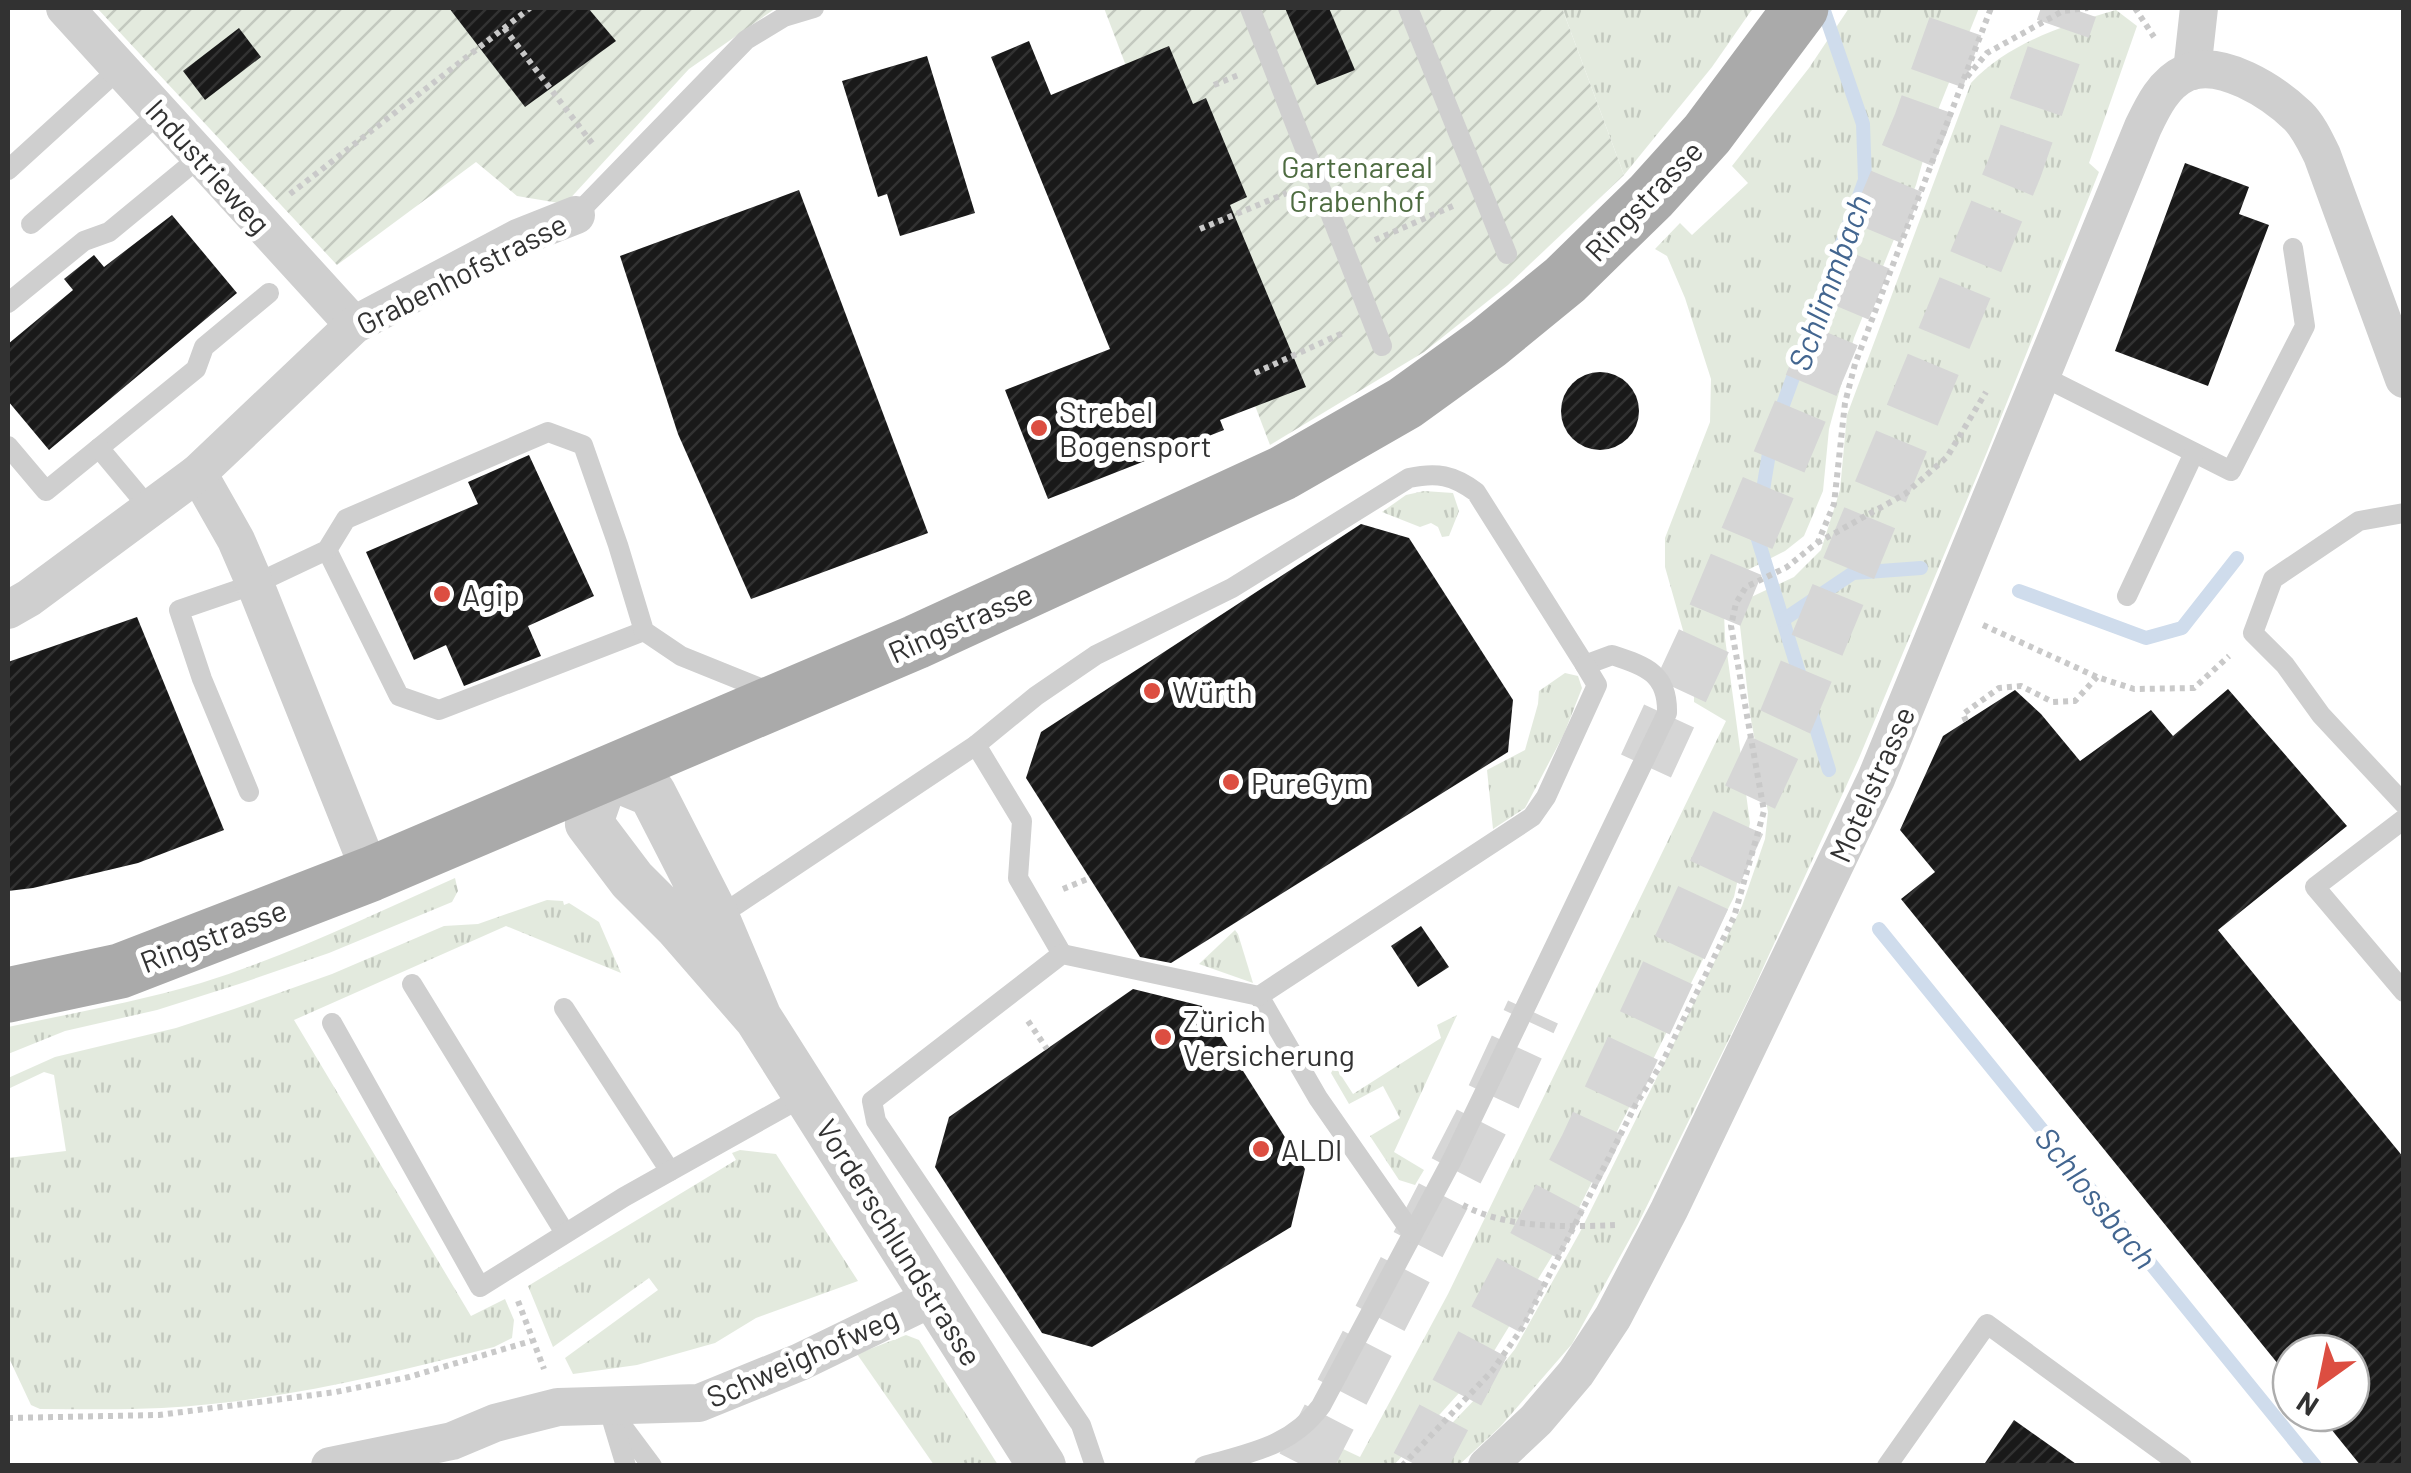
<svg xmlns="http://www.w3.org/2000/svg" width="2411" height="1473" font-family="Barlow,sans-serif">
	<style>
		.grass { fill: url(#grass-tufts) }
		.garden { fill: url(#garden-furrows) }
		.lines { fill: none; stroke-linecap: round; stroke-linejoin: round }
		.stream { stroke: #cfdcec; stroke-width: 14 }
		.building { fill: url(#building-hatch) }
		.motorway-tunnel { stroke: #d6d6d6; stroke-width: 55; stroke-dasharray: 55 28; stroke-linecap: butt }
		.path { stroke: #c9c9c9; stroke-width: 6; stroke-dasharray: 5 5; stroke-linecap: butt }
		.service { stroke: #cfcfcf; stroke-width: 20 }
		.minor { stroke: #cfcfcf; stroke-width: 38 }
		.tertiary { stroke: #cfcfcf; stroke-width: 48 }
		.primary { stroke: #aaa; stroke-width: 55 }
		.poi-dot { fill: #dc4e41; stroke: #fff; stroke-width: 4 }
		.labels { text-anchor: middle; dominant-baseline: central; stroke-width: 10; stroke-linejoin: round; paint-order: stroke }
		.street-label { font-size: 30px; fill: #323232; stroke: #fff }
		.park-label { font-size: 30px; fill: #4e6c41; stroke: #fff }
		.poi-label { font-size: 30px; fill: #323232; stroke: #fff; text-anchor: start }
		.water-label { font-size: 32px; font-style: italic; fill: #436690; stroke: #fff }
	</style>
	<defs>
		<pattern id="grass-tufts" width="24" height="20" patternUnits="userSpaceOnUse" patternTransform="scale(2.5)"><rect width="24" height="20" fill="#e3eade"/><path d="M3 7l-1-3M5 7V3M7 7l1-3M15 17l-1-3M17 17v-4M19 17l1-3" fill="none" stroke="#c3c9bf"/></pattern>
		<pattern id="garden-furrows" width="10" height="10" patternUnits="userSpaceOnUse" patternTransform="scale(2.5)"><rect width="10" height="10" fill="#e3eade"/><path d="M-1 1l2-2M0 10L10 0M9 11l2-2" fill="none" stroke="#c3c9bf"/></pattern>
		<pattern id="building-hatch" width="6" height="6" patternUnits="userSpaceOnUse" patternTransform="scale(2.5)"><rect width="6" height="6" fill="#191919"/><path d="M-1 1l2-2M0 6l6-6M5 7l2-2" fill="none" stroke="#323232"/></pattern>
	</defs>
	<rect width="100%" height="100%" fill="#fff"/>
	<g class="grass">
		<path d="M 1562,8 L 1753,8 L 1712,67 L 1624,175 Z"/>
		<path d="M 1849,8 L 1979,8 L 1936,115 L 1916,185 L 1854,338 L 1829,429 L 1823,491 L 1804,536 L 1785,551 L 1736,576 L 1724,612 L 1725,638 L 1750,823 L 1734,897 L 1568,1230 L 1488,1361 L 1394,1465 L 1317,1465 L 1314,1455 L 1326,1441 L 1360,1457 L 1448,1294 L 1726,721 L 1694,702 L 1694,669 L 1665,567 L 1665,538 L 1710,422 L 1711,379 L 1685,298 L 1667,256 L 1655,249 L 1680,223 L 1692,235 L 1748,183 L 1732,166 L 1809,68 Z"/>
		<path d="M 2116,10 L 2137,26 L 2089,163 L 2099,172 L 1987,452 L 1859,758 L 1752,992 L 1638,1224 L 1572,1344 L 1500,1427 L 1459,1465 L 1412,1465 L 1478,1396 L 1515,1349 L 1580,1232 L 1742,906 L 1765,839 L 1768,812 L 1750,714 L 1739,617 L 1747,599 L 1794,577 L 1821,550 L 1840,490 L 1847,415 L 1971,83 C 2008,43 2065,25 2116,10 Z"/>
		<path d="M 1424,491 L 1453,493 L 1459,511 L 1449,536 L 1442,537 L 1438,527 L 1431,523 L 1420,527 L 1382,512 L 1406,495 Z"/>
		<path d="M 1565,673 L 1578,676 L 1582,688 L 1564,734 L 1525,808 L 1493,829 L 1487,770 L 1525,750 L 1538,704 L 1539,691 Z"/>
		<path d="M 455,878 L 458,891 L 452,902 L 329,953 L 239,984 L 157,1010 L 65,1031 L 8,1054 L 8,1027 C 72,1013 137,1002 201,983 C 288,956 371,915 455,878 Z"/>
		<path d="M 547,900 L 563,901 L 564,905 L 569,903 L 599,922 L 621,973 L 506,926 L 294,1020 L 471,1316 L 505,1299 L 514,1320 L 512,1338 L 494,1347 C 385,1375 275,1402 162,1408 C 122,1410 80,1409 40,1409 L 31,1405 L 8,1356 L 8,1158 L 66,1151 L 54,1075 L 44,1072 L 8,1089 L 8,1078 L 55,1057 L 176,1028 L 234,1009 L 332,974 L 444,926 L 478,924 Z"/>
		<path d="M 1235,930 L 1238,934 L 1253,983 L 1199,964 Z"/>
		<path d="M 1457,1015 L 1394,1152 L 1424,1170 L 1415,1185 L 1399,1180 L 1370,1136 L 1400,1118 L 1383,1086 L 1349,1104 L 1331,1073 L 1335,1066 L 1353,1094 L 1441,1038 L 1437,1025 Z"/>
		<path d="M 740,1150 L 776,1154 L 858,1281 L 756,1318 L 715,1343 L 637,1365 L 573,1374 L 565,1358 L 658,1290 L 649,1278 L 553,1347 L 528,1286 L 736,1160 L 732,1153 Z"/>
		<path d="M 906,1335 L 919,1340 L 998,1465 L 934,1465 L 857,1354 Z"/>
	</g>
	<g class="garden">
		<path d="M 97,8 L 776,8 L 689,69 L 565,204 L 517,196 L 476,162 L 337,265 Z"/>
		<path d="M 1104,8 L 1562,8 L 1624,175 L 1508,285 L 1424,352 L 1270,445 Z"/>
	</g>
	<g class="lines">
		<g class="stream">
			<path d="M 1823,8 L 1863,124 L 1865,180 L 1772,435 L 1756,533 L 1829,770"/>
			<path d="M 2019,591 L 2146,638 L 2182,628 L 2237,558"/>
			<path d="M 1783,620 L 1853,573 L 1921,568"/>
			<path d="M 1879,929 L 2315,1466"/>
		</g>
	</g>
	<g class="building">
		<path d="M 449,8 L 588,8 L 616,41 L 525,107 Z"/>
		<path d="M 1285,8 L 1329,8 L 1355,70 L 1317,85 Z"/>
		<path d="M 239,28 L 261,57 L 205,100 L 183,71 Z"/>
		<path d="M 1029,41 L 1051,95 L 1169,46 L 1193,104 L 1206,98 L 1247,197 L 1230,205 L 1306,387 L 1220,420 L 1224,430 L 1048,499 L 1005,390 L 1110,349 L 991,57 Z"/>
		<path d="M 927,56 L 975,213 L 900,236 L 887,194 L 878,197 L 842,81 Z"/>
		<path d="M 2185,163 L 2249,187 L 2239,214 L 2269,225 L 2208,386 L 2115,351 Z"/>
		<path d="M 799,190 L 928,533 L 751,599 L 678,434 L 620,256 Z"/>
		<path d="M 172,215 L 237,293 L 49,450 L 8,401 L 8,344 L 73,290 L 64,279 L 94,255 L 104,267 Z"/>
		<circle cx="1600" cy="411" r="39"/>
		<path d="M 529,455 L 594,596 L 528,626 L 541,656 L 464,686 L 446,645 L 414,660 L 366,552 L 478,504 L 468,482 Z"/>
		<path d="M 1361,524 L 1409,538 L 1513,700 L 1508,752 L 1171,963 L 1140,957 L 1026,778 L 1041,732 Z"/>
		<path d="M 137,617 L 224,830 L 138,863 L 33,888 L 8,891 L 8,662 Z"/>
		<path d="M 2228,689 L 2347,826 L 2218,930 L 2404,1158 L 2404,1466 L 2361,1466 L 2318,1413 L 2351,1413 L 2351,1353 L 2291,1353 L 2291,1380 L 1901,899 L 1935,872 L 1900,830 L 1943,736 L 2015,690 L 2041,714 L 2080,761 L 2151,710 L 2173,736 Z"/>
		<path d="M 1421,926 L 1449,967 L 1418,987 L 1391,946 Z"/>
		<path d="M 1133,989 L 1202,1006 L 1305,1169 L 1291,1227 L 1092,1347 L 1042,1333 L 935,1167 L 949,1117 Z"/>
		<path d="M 2014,1420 L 2079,1466 L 1983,1466 Z"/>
	</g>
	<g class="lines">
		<g class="motorway-tunnel">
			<path d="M 1646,766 L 1707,634 L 1921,123 L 1962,8"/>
			<path d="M 1304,1466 L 1489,1107 L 1533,1012"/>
			<path d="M 1418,1466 L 1586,1149 L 1786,720 L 2015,167 L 2070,8"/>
		</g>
		<g class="path">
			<path d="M 2135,8 L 2154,37"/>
			<path d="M 504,28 L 595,147"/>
			<path d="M 1967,77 L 1987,53 L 2063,11 L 2088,8"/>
			<path d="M 1214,85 L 1241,74"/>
			<path d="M 290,194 L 530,8"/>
			<path d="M 1200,229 L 1287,193"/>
			<path d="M 1375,240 L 1455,205"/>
			<path d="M 1255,373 L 1345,332"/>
			<path d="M 1817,543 L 1905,494 L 1947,457 L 1986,392"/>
			<path d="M 1983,625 L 2097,677 L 2134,689 L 2194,688 L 2229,656"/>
			<path d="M 1966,721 L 1963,714 L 1999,688 L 2021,686 L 2053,702 L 2075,701 L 2097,677"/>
			<path d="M 1063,889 L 1090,878"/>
			<path d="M 1028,1021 L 1047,1049"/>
			<path d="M 1463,1205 C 1507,1229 1567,1227 1617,1225"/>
			<path d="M 518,1301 L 544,1369"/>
			<path d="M 8,1418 L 159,1415 L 336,1392 L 409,1377 L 531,1341"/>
			<path d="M 1402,1466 L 1492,1371 L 1523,1327 L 1636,1104 L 1662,1063 L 1734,917 L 1764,811 L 1731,626 L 1736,603 L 1746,587 L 1787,567 L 1818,542 L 1834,504 L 1845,403 L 1855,364 L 1991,8"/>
		</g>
		<g class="service">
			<path d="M 1250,8 L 1382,346"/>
			<path d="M 1408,8 L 1507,254"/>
			<path d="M 8,170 L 120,68"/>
			<path d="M 576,215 L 746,40 L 784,17 L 814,8"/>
			<path d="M 31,224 L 160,113"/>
			<path d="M 8,303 L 84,241 L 109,232 L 200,157"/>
			<path d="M 2040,375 L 2231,471 L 2305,326 L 2293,248"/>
			<path d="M 8,446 L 46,491 L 196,369 L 204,347 L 269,293"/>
			<path d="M 99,448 L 150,509"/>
			<path d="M 2404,513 L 2359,521 L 2273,579 L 2253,633 L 2285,665 L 2321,715 L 2404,804"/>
			<path d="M 327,550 L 399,696 L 439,710 L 644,631"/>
			<path d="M 2127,596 L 2194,453"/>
			<path d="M 976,745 L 1036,696 L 1096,655 L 1232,588 L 1409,478 C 1437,472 1453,475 1476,492 L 1585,665 L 1612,655 C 1645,666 1668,673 1667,713 L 1452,1160 L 1321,1406 C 1292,1446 1250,1453 1204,1466"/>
			<path d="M 249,792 L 202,679 L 179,610 L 255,584 L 327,550 L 346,519 L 548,432 L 583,445 L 618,545 L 644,631 L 681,656 L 770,692"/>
			<path d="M 2404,819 L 2315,887 L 2404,992"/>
			<path d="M 713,914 L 736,905 L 976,745 L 1022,821 L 1018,878 L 1062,954"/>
			<path d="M 412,984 L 565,1233"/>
			<path d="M 564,1008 L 670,1171"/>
			<path d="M 332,1023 L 480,1287 L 624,1197 L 806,1095"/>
			<path d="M 1412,1233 L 1318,1098 L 1259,996 L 1532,817 L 1546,797 L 1597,685 L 1585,665"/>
			<path d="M 608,1407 L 652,1466"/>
			<path d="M 613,1423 L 626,1466"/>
			<path d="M 1095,1466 L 1081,1425 L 876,1121 L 872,1101 L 1062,954 L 1259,996"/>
			<path d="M 1887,1466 L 1987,1324 L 2182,1466"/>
		</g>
		<g class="minor">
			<path d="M 65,8 L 354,325"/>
			<path d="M 2192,71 L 2199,8"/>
			<path d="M 198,473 L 236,540 L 255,584 L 371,874"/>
			<path d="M 8,610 L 29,598 L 198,473 L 354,325 L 518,238 L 576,215"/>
			<path d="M 330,1466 L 452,1441 L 495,1423 L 558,1407 L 699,1403 L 800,1362 L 934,1297"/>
			<path d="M 1487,1466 L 1536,1420 L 1576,1373 L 1613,1317 L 1669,1210 L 1876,779 L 2143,127 C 2153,106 2164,83 2186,73 C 2221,58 2273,92 2298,116 C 2309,127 2315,141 2322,155 L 2404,379"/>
		</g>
		<path class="tertiary" d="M 758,1018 L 714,914 L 652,793 L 606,774 L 589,823 L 632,880 L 678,926 L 758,1018 L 1042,1466"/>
		<path class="primary" d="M 8,995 L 120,971 L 371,874 L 916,642 L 1283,473 L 1405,403 L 1488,343 L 1565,280 L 1651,196 L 1707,134 L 1801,8"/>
	</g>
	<g class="poi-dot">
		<circle cx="1039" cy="428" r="10"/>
		<circle cx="442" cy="594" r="10"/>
		<circle cx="1152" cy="691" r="10"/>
		<circle cx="1231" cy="782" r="10"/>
		<circle cx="1163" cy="1037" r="10"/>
		<circle cx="1261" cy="1149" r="10"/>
	</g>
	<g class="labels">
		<g class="street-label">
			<text transform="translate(209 166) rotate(48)">Industrieweg</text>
			<text transform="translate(1643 200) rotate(-46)">Ringstrasse</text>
			<text transform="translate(461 273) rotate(-27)">Grabenhofstrasse</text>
			<text transform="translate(960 622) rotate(-24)">Ringstrasse</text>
			<text transform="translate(1871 784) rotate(-66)">Motelstrasse</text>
			<text transform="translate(213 935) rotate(-21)">Ringstrasse</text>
			<text transform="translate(900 1242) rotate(58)">Vorderschlundstrasse</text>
			<text transform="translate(802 1356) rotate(-24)">Schweighofweg</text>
		</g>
		<g class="park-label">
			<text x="1357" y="166">Gartenareal<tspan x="1357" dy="34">Grabenhof</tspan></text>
		</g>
		<g class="poi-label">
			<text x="1059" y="411">Strebel<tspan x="1059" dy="34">Bogensport</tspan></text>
			<text x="462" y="594">Agip</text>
			<text x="1172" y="691">Würth</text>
			<text x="1251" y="782">PureGym</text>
			<text x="1183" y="1020">Zürich<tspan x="1183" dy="34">Versicherung</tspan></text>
			<text x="1281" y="1149">ALDI</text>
		</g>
		<g class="water-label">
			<text transform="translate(1828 282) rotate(-70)">Schlimmbach</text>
			<text transform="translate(2097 1197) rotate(51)">Schlossbach</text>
		</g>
	</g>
	<rect width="2411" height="1473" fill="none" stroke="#323232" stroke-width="20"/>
	<g transform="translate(2321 1383) rotate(213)"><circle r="48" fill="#ffffff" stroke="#adadad" stroke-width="2.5"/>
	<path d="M0-8L18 38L0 25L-18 38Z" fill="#dc4e41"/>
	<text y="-15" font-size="28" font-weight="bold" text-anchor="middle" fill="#323232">N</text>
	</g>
</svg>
